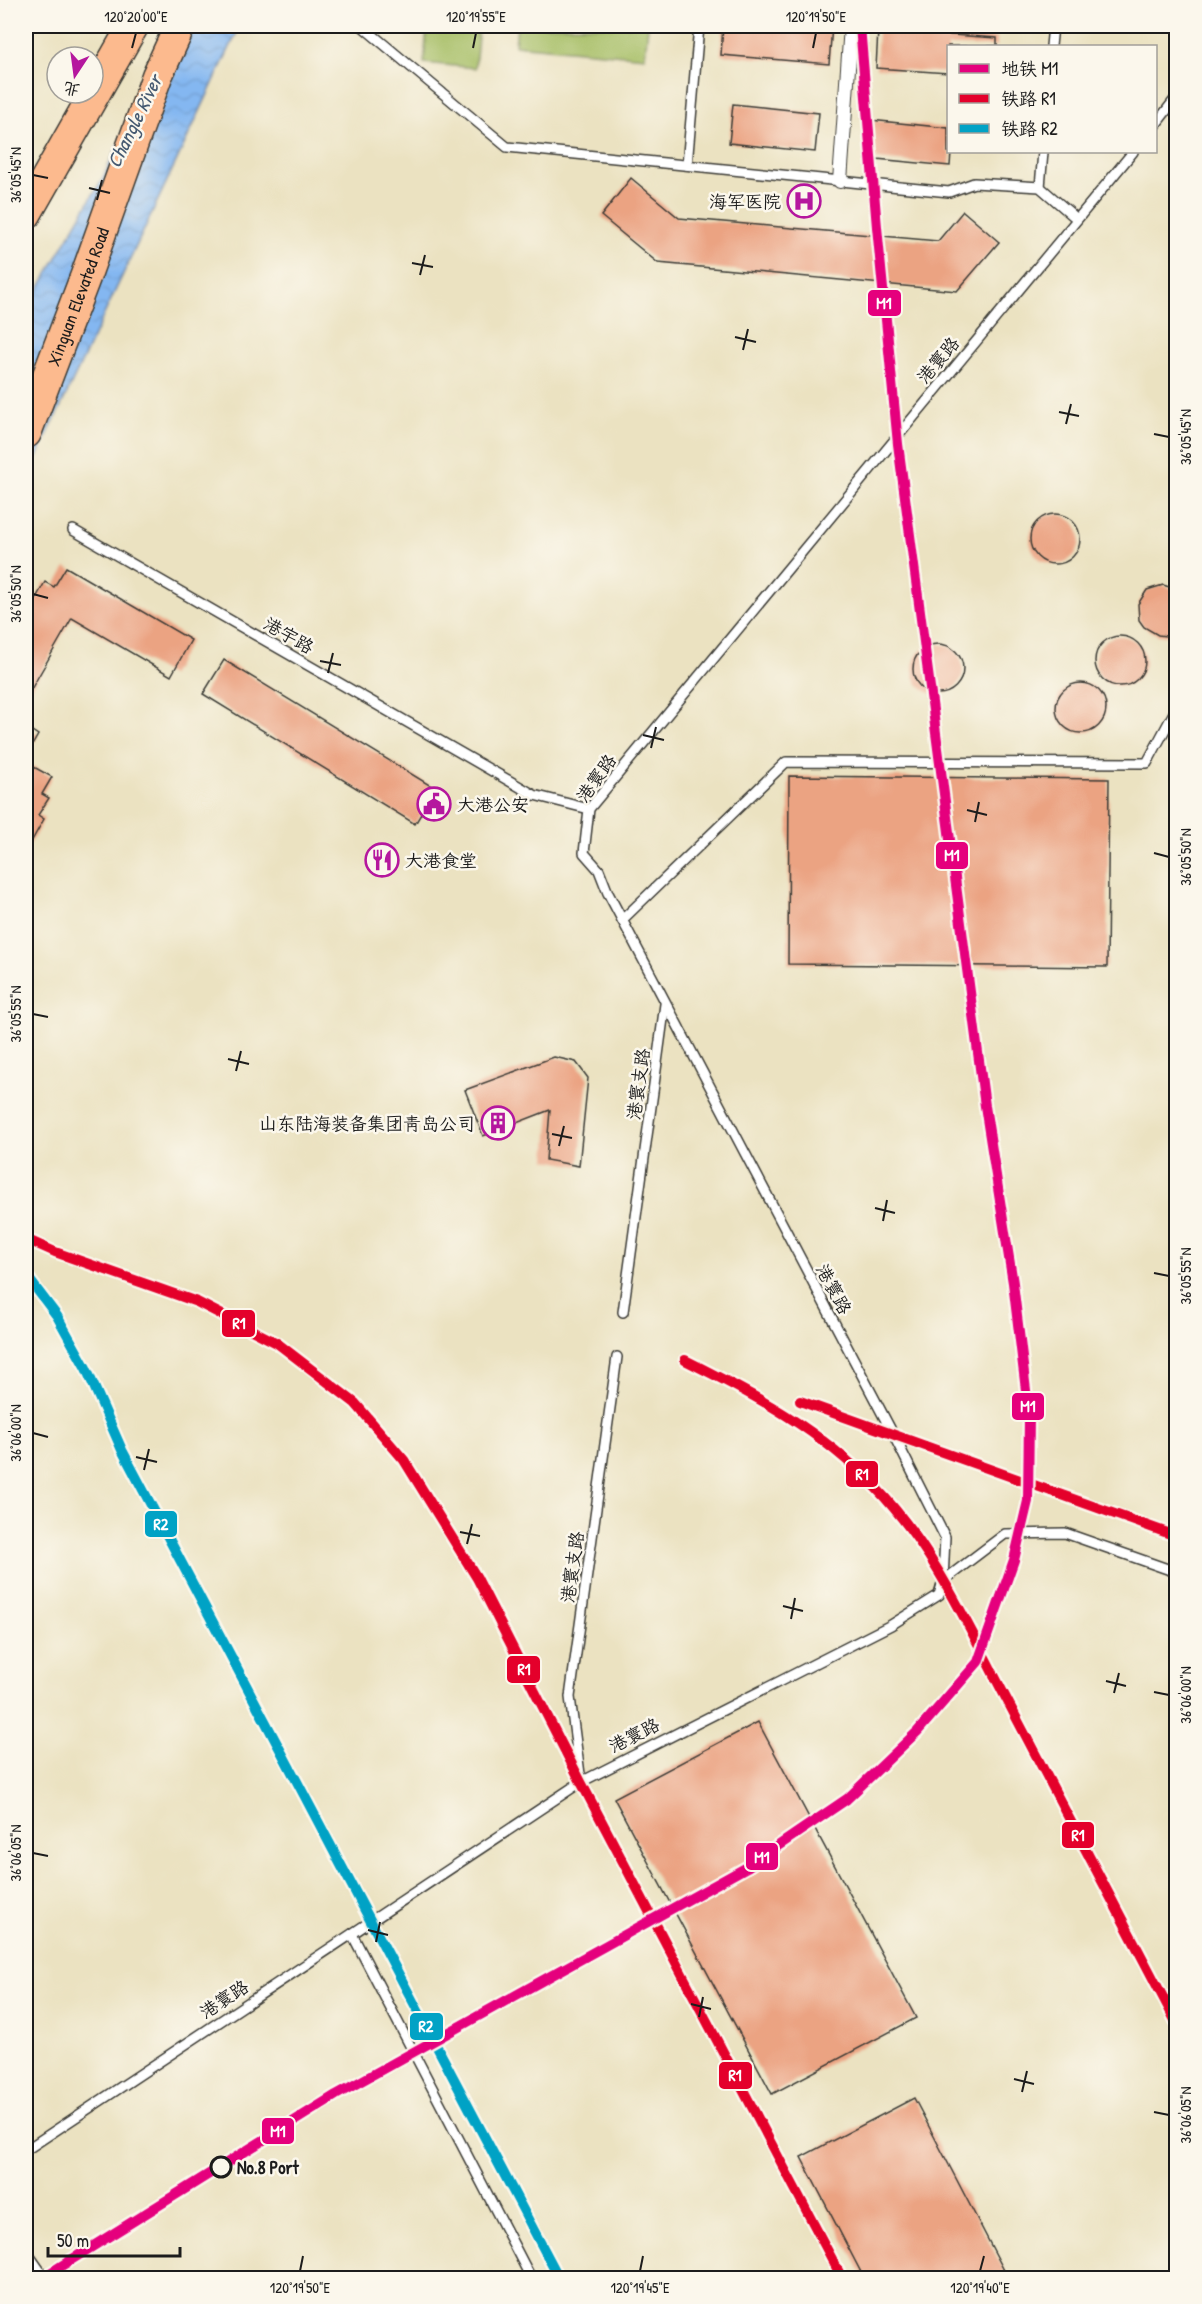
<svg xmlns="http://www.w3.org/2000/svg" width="1202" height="2304" font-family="'Patrick Hand','LXGW WenKai TC',sans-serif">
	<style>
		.pitch { fill: #a5bd63; stroke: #606c40; stroke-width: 1.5 }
		.water { fill: url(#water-waves); stroke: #506a86; stroke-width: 1.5 }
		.building { fill: #eba382 }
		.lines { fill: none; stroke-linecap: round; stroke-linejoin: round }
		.service-casing { stroke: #3b3a35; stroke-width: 12 }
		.pedestrian-casing { stroke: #3b3a35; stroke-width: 16 }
		.trunk-casing { stroke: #3b3a35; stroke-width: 33 }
		.service { stroke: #fff; stroke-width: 9 }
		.pedestrian { stroke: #fff; stroke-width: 14 }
		.trunk { stroke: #fcba8e; stroke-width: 30 }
		.rail-1-casing { stroke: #fbf7ec; stroke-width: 15 }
		.rail-2-casing { stroke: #fbf7ec; stroke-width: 15 }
		.rail-1 { stroke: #e4002b; stroke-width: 10 }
		.rail-2 { stroke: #01a2c5; stroke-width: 10 }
		.metro-1-casing { stroke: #fbf7ec; stroke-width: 15 }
		.metro-1 { stroke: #e5007d; stroke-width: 10 }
		.ticks { fill: none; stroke: #1c1c1c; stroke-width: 2 }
		.stop-dot { fill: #fbf7ec; stroke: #1c1c1c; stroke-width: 3 }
		.labels { text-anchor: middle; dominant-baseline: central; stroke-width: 5; stroke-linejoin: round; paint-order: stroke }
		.poi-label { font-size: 18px; fill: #1c1c1c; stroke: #fbf7ec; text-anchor: end }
		.street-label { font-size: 18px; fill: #1c1c1c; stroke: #fbf7ec }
		.stop-label { font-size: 18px; font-weight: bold; fill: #1c1c1c; stroke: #fbf7ec; text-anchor: start }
		.water-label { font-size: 20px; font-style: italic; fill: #465a71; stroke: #fbf7ec }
		.line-badge { stroke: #fbf7ec; stroke-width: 2 }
		.badge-label { font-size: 16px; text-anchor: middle; font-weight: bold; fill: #fff }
		.neatline { fill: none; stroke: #1c1c1c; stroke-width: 2 }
		.ticks-label { font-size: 15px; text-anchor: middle; fill: #1c1c1c }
	</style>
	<defs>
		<pattern id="water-waves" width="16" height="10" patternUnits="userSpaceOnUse" patternTransform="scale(1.5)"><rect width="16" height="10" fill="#84b7f1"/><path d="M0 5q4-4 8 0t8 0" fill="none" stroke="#719dce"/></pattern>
	</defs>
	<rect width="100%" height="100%" fill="#fbf7ec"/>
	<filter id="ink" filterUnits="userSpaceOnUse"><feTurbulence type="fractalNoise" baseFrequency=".0167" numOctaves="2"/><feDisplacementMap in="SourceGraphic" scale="12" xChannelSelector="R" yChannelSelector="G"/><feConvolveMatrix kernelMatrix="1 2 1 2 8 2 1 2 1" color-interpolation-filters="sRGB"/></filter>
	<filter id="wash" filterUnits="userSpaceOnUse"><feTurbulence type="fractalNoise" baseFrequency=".008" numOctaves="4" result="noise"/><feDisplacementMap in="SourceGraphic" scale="24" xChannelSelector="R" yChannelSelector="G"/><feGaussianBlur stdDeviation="1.35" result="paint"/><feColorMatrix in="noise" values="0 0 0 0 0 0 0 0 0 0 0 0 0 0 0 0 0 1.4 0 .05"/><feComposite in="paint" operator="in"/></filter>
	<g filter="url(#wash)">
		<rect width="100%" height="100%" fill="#ebe2c1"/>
		<g class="pitch">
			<path d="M 427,26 L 479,26 L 475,68 L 424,63 Z"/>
			<path d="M 517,26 L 648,26 L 645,57 L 515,45 Z"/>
		</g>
		<path class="water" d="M 174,26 L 240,26 L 26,480 L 26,311 L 102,179 Z"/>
		<g id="blocks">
			<g class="building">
				<path d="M 723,26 L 832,26 L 829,64 L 721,55 Z"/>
				<path d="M 878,30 L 997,38 L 997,46 L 948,46 L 948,73 L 876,68 Z"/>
				<path d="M 733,104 L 819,113 L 815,152 L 729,143 Z"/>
				<path d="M 870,120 L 948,128 L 948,152 L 951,152 L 950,166 L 866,158 Z"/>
				<path d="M 631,178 L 679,218 L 938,241 L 963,211 L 999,242 L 957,291 L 658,263 L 601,216 Z"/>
				<circle cx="1055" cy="539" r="25"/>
				<path d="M 66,567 L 191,640 L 171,676 L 72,618 L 26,698 L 26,616 L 45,582 L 54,587 Z"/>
				<path d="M 1163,585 L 1176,589 L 1176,632 L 1166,636 L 1158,635 L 1144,627 L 1139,620 L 1138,604 L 1147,590 Z"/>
				<circle cx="1120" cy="661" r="25"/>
				<circle cx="938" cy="669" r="25"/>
				<path d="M 224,660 L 436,789 L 415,824 L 203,694 Z"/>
				<circle cx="1081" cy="708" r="25"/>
				<path d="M 26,727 L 38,735 L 26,756 Z"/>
				<path d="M 32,766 L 52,777 L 42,794 L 49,798 L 38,815 L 44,819 L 26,851 L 26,772 L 27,774 Z"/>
				<path d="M 789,776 L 1109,779 L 1107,967 L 788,964 Z"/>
				<path d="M 554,1057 L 576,1062 L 588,1078 L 579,1166 L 546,1160 L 550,1110 L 483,1136 L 465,1090 Z"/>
				<path d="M 758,1722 L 916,2018 L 772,2094 L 614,1798 Z"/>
				<path d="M 914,2098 L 1008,2278 L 864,2278 L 801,2157 Z"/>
			</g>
		</g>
	</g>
	<g filter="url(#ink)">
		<use href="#blocks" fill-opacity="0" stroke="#3b3a35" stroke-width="1.5"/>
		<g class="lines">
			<defs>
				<g id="service">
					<path d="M 362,26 L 507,147 L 949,192 L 974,183 L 1040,187 L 1077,219"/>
					<path d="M 1051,46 L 1053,26"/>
					<path d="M 1156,124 L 1176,98"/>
					<path d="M 687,165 L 699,26"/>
					<path d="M 1040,187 L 1043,152"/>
					<path d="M 73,530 L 534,795 L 589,809"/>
					<path d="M 622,920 L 786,762 L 1147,763 L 1176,709"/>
					<path d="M 623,1312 L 665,1004"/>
					<path d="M 943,1581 L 1005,1534 L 1065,1533 L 1176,1572"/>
					<path d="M 581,1782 L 570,1697 L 617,1357"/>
					<path d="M 352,1934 L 531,2278"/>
					<path d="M 26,2150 L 581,1782 L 891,1625 L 939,1595 L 943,1581 L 945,1537 L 893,1434 L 608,893 L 599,870 L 584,853 L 589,809 L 1133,152"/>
					<path d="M 26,2251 L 45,2278"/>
				</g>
				<path id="pedestrian" d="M 840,181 L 851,26"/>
				<g id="trunk">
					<path d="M 26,214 L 133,26"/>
					<path id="s1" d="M 26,433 L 86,275 L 157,76 L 180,26"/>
				</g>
			</defs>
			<use href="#service" class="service-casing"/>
			<use href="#pedestrian" class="pedestrian-casing"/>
			<use href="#trunk" class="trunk-casing"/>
			<use href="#service" class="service"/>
			<use href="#pedestrian" class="pedestrian"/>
			<use href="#trunk" class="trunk"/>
			<defs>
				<g id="rail-1">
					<path d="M 26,1239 L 55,1252 L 197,1302 L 277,1343 L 355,1403 L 404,1460 L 477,1578 L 581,1782 L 842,2278"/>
					<path d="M 685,1360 C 755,1395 821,1430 876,1488 C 934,1548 969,1628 1007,1700 C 1063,1807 1120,1915 1176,2022"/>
					<path d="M 800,1401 L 1176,1536"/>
				</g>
				<path id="rail-2" d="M 26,1275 L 57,1316 L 86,1368 L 122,1450 L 559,2278"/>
			</defs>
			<use href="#rail-1" class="rail-1-casing"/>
			<use href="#rail-2" class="rail-2-casing"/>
			<use href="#rail-1" class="rail-1"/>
			<use href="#rail-2" class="rail-2"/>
			<defs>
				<path id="metro-1" d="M 42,2278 L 336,2095 L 747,1867 L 847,1799 L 917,1732 L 978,1662 L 1014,1560 L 1028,1501 L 1029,1415 L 1013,1283 L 985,1106 L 898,444 L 877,227 L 860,26"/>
			</defs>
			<use href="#metro-1" class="metro-1-casing"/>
			<use href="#metro-1" class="metro-1"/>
		</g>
	</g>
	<path class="ticks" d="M 132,48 L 136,33M 473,48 L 476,33M 813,48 L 816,33M 33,175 L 48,178M 89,188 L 110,193M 97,200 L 102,180M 412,263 L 433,267M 420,275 L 425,255M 735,337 L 756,342M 743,350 L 748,329M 1059,412 L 1079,416M 1066,424 L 1071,404M 1154,434 L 1169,437M 33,594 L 48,598M 320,661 L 341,665M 328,673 L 333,653M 643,735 L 664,740M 651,748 L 656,727M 967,810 L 987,815M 975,822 L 979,802M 1154,853 L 1169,857M 33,1014 L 48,1017M 228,1059 L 249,1064M 236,1071 L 241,1051M 552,1134 L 572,1138M 559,1146 L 564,1126M 875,1208 L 895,1213M 883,1221 L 887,1200M 1154,1273 L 1169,1276M 33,1433 L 48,1437M 136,1457 L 157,1462M 144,1470 L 149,1449M 460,1532 L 480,1536M 467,1544 L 472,1524M 783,1606 L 803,1611M 791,1619 L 795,1598M 1106,1681 L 1126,1686M 1154,1692 L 1169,1695M 1114,1693 L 1119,1673M 33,1853 L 48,1856M 368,1930 L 388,1935M 376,1942 L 380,1922M 691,2004 L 711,2009M 699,2017 L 703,1997M 1014,2079 L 1034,2084M 1022,2092 L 1027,2071M 1154,2112 L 1169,2115M 300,2271 L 303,2256M 640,2271 L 643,2256M 980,2271 L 984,2256"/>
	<defs>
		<symbol id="hospital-ring" viewBox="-11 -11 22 22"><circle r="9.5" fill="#fbf7ec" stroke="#b5179e" stroke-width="1.5"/><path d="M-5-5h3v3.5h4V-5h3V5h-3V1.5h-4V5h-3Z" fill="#b5179e"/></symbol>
		<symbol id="civic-ring" viewBox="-11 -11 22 22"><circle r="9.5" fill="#fbf7ec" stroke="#b5179e" stroke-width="1.5"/><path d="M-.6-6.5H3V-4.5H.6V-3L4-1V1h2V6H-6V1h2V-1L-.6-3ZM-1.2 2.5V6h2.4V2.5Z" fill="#b5179e"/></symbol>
		<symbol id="restaurant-ring" viewBox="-11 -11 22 22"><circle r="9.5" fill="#fbf7ec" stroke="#b5179e" stroke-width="1.5"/><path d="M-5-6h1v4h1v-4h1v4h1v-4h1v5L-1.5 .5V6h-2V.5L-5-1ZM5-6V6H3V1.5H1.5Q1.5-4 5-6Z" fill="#b5179e"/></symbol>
		<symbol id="building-ring" viewBox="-11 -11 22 22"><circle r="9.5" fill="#fbf7ec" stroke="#b5179e" stroke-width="1.5"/><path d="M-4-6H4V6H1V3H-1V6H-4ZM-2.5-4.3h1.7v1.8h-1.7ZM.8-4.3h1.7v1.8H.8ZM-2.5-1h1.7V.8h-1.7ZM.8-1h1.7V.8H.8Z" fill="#b5179e"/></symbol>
	</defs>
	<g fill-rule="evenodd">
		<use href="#hospital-ring" x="785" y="182" width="38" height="38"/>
		<use href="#civic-ring" x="415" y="785" width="38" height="38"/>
		<use href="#restaurant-ring" x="363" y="841" width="38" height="38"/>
		<use href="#building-ring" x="479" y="1104" width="38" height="38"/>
	</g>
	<circle class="stop-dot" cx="221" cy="2167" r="10"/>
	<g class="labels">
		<g class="poi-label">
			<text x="781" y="201">海军医院</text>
			<text x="457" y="804" text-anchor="start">大港公安</text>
			<text x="405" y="860" text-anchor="start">大港食堂</text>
			<text x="475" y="1123">山东陆海装备集团青岛公司</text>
		</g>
		<g class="street-label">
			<text stroke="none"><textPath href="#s1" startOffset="146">Xinguan Elevated Road</textPath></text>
			<text transform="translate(938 360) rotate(-50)">港寰路</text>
			<text transform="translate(289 635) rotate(30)">港宇路</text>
			<text transform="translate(596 778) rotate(-54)">港寰路</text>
			<text transform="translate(638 1084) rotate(-82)">港寰支路</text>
			<text transform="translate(834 1289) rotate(62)">港寰路</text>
			<text transform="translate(572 1567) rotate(-82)">港寰支路</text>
			<text transform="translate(634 1735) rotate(-27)">港寰路</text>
			<text transform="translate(224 1999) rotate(-33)">港寰路</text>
		</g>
		<g class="stop-label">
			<text x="237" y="2167">No.8 Port</text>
		</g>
		<g class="water-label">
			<text transform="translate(134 121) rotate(-64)">Changle River</text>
		</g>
	</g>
	<g class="line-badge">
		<rect x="867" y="289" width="35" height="28" rx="6" fill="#e5007d"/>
		<rect x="935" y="841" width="34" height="29" rx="6" fill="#e5007d"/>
		<rect x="221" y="1309" width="35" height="29" rx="6" fill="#e4002b"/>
		<rect x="1011" y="1392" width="34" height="29" rx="6" fill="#e5007d"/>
		<rect x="845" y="1460" width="34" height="28" rx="6" fill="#e4002b"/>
		<rect x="144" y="1510" width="34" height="28" rx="6" fill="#01a2c5"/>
		<rect x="506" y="1655" width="35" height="29" rx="6" fill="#e4002b"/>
		<rect x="1061" y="1821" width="34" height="28" rx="6" fill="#e4002b"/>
		<rect x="745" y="1842" width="34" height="29" rx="6" fill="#e5007d"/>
		<rect x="409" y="2012" width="35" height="29" rx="6" fill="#01a2c5"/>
		<rect x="718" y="2061" width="35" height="29" rx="6" fill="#e4002b"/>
		<rect x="261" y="2117" width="34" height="28" rx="6" fill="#e5007d"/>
	</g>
	<g class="badge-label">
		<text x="884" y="309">M1</text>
		<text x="952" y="861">M1</text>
		<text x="239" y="1329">R1</text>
		<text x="1028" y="1412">M1</text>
		<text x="862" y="1480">R1</text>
		<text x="161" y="1530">R2</text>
		<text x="524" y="1675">R1</text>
		<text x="1078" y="1841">R1</text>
		<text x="762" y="1863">M1</text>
		<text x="426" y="2032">R2</text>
		<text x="735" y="2081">R1</text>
		<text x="278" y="2137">M1</text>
	</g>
	<rect width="1202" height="2304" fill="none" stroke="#fbf7ec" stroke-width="66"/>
	<rect x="947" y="45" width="210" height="108" fill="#fbf7ec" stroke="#a29f99" stroke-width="1.5"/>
	<rect x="959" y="64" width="30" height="9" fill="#e5007d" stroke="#a29f99" stroke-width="1.5"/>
	<text x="1001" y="75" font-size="18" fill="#1c1c1c">地铁 M1</text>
	<rect x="959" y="94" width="30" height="9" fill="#e4002b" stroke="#a29f99" stroke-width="1.5"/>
	<text x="1001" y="105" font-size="18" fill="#1c1c1c">铁路 R1</text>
	<rect x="959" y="124" width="30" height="9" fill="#01a2c5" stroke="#a29f99" stroke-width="1.5"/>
	<text x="1001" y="135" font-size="18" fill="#1c1c1c">铁路 R2</text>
	<g transform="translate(75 75) rotate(193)"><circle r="28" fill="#fbf7ec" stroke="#a29f99" stroke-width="1.5"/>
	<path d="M0-4.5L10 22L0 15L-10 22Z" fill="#b5179e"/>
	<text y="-9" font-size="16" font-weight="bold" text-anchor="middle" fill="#1c1c1c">北</text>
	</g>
	<path d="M48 2247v9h132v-9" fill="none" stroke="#1c1c1c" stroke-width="3"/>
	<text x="57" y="2247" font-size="18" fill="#1c1c1c" stroke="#fbf7ec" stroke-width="4.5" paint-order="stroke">50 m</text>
	<rect x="33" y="33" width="1136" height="2238" class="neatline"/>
	<g class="ticks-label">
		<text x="136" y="22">120°20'00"E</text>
		<text x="476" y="22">120°19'55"E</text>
		<text x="816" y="22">120°19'50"E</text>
		<text transform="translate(16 175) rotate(-90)" y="5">36°05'45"N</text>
		<text transform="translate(1186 437) rotate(-90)" y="5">36°05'45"N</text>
		<text transform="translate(16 594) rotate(-90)" y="5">36°05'50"N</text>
		<text transform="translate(1186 857) rotate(-90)" y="5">36°05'50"N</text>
		<text transform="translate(16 1014) rotate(-90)" y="5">36°05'55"N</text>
		<text transform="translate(1186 1276) rotate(-90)" y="5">36°05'55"N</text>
		<text transform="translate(16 1433) rotate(-90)" y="5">36°06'00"N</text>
		<text transform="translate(1186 1695) rotate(-90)" y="5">36°06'00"N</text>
		<text transform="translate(16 1853) rotate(-90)" y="5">36°06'05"N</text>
		<text transform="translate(1186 2115) rotate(-90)" y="5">36°06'05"N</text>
		<text x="300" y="2293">120°19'50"E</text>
		<text x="640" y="2293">120°19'45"E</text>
		<text x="980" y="2293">120°19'40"E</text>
	</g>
</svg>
